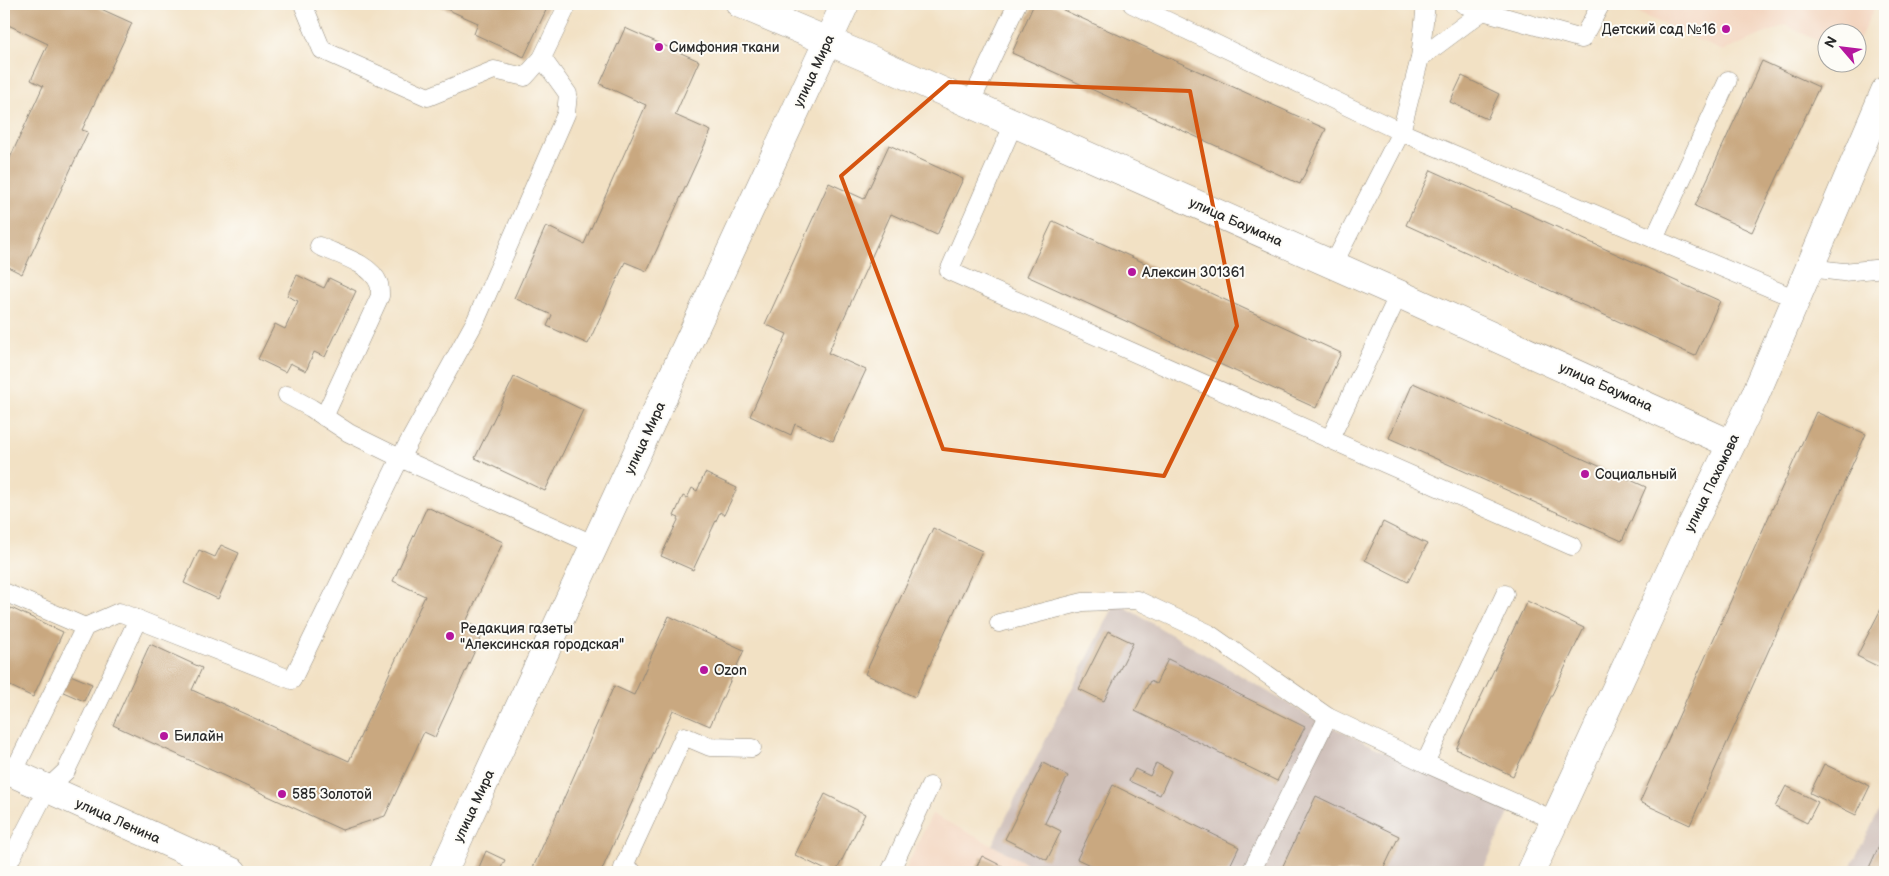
<svg xmlns="http://www.w3.org/2000/svg" width="1889" height="876" font-family="'Balsamiq Sans',sans-serif">
	<style>
		.built { fill: #f3d4be }
		.industrial { fill: #cfc0ba }
		.building { fill: #c9a880 }
		.lines { fill: none; stroke-linecap: round; stroke-linejoin: round }
		.service-casing { stroke: #8e8678; stroke-width: 19 }
		.minor-casing { stroke: #8e8678; stroke-width: 29 }
		.tertiary-casing { stroke: #8e8678; stroke-width: 29 }
		.service { stroke: #fff; stroke-width: 18 }
		.minor { stroke: #fff; stroke-width: 28 }
		.tertiary { stroke: #fff; stroke-width: 28 }
		.marked { fill: none; stroke: #d5540f; stroke-width: 4; stroke-linejoin: round }
		.poi-dot { fill: #b5179e; stroke: #fdfcf7; stroke-width: 2 }
		.labels { text-anchor: middle; dominant-baseline: central; stroke-width: 4; stroke-linejoin: round; paint-order: stroke }
		.poi-label { font-size: 14px; fill: #2b2b2b; stroke: #fdfcf7; text-anchor: start }
		.street-label { font-size: 14px; fill: #2b2b2b; stroke: #fdfcf7 }
	</style>
	<rect width="100%" height="100%" fill="#fdfcf7"/>
	<filter id="ink" filterUnits="userSpaceOnUse"><feTurbulence type="fractalNoise" baseFrequency=".02" numOctaves="2"/><feDisplacementMap in="SourceGraphic" scale="10" xChannelSelector="R" yChannelSelector="G"/><feConvolveMatrix kernelMatrix="1 2 1 2 8 2 1 2 1" color-interpolation-filters="sRGB"/></filter>
	<filter id="wash" filterUnits="userSpaceOnUse"><feTurbulence type="fractalNoise" baseFrequency=".0096" numOctaves="4" result="noise"/><feDisplacementMap in="SourceGraphic" scale="20" xChannelSelector="R" yChannelSelector="G"/><feGaussianBlur stdDeviation="1.12" result="paint"/><feColorMatrix in="noise" values="0 0 0 0 0 0 0 0 0 0 0 0 0 0 0 0 0 1.4 0 .05"/><feComposite in="paint" operator="in"/></filter>
	<g filter="url(#wash)">
		<rect width="100%" height="100%" fill="#f2e1c4"/>
		<g class="built">
			<path d="M 1618,4 L 1876,4 L 1857,44 L 1856,32 L 1826,32 L 1826,45 L 1785,25 L 1723,51 Z"/>
			<path d="M 932,814 L 992,845 L 1043,872 L 904,872 Z"/>
		</g>
		<g class="industrial">
			<path d="M 1116,602 L 1309,716 L 1510,811 L 1482,872 L 1043,872 L 992,845 Z"/>
			<path d="M 1885,799 L 1885,872 L 1848,872 Z"/>
		</g>
		<g id="blocks">
			<g class="building">
				<path d="M 4,4 L 90,4 L 132,23 L 82,130 L 88,132 L 22,274 L 4,265 L 4,171 L 43,86 L 31,80 L 48,44 L 4,23 Z"/>
				<path d="M 435,4 L 549,4 L 524,57 L 474,34 L 478,23 Z"/>
				<path d="M 1034,4 L 1050,4 L 1326,129 L 1300,184 L 1012,53 Z"/>
				<path d="M 625,28 L 699,61 L 675,115 L 711,131 L 647,271 L 625,262 L 588,344 L 547,326 L 552,315 L 514,298 L 546,226 L 584,244 L 646,105 L 600,84 Z"/>
				<path d="M 1762,61 L 1819,87 L 1752,232 L 1695,206 Z"/>
				<path d="M 1462,76 L 1499,94 L 1487,119 L 1450,102 Z"/>
				<path d="M 889,145 L 963,179 L 937,235 L 891,214 L 828,353 L 866,370 L 833,441 L 795,424 L 791,435 L 750,416 L 787,334 L 765,324 L 829,183 L 864,199 Z"/>
				<path d="M 1431,170 L 1720,301 L 1695,356 L 1406,225 Z"/>
				<path d="M 1053,221 L 1341,353 L 1316,408 L 1027,276 Z"/>
				<path d="M 297,275 L 324,288 L 329,278 L 356,291 L 325,357 L 314,352 L 306,371 L 290,363 L 285,372 L 258,359 L 275,324 L 285,329 L 298,301 L 287,296 Z"/>
				<path d="M 514,377 L 583,410 L 545,491 L 475,458 Z"/>
				<path d="M 1413,383 L 1646,487 L 1622,541 L 1389,438 Z"/>
				<path d="M 1816,412 L 1866,434 L 1690,825 L 1640,802 Z"/>
				<path d="M 705,473 L 737,488 L 724,515 L 720,512 L 693,570 L 661,556 L 679,518 L 674,516 L 683,496 L 687,498 L 692,488 L 697,491 Z"/>
				<path d="M 427,507 L 503,542 L 466,622 L 484,631 L 435,737 L 424,732 L 385,816 L 342,830 L 113,725 L 150,644 L 202,668 L 192,690 L 349,761 L 425,596 L 393,581 Z"/>
				<path d="M 1383,522 L 1427,544 L 1408,582 L 1365,560 Z"/>
				<path d="M 933,528 L 982,551 L 915,697 L 865,674 Z"/>
				<path d="M 221,545 L 239,553 L 218,599 L 184,583 L 199,550 L 215,557 Z"/>
				<path d="M 1527,601 L 1584,628 L 1513,776 L 1456,749 Z"/>
				<path d="M 1884,603 L 1885,603 L 1885,670 L 1857,656 Z"/>
				<path d="M 11,608 L 63,632 L 33,697 L 4,683 L 4,617 L 6,618 Z"/>
				<path d="M 669,616 L 744,650 L 710,726 L 673,710 L 601,872 L 531,872 L 614,686 L 634,695 Z"/>
				<path d="M 1108,631 L 1133,643 L 1104,701 L 1079,689 Z"/>
				<path d="M 1168,659 L 1305,727 L 1277,781 L 1135,711 L 1150,681 L 1156,684 Z"/>
				<path d="M 68,674 L 92,684 L 84,701 L 61,691 Z"/>
				<path d="M 1043,763 L 1068,776 L 1045,823 L 1061,831 L 1047,860 L 1005,839 Z"/>
				<path d="M 1156,763 L 1171,771 L 1160,795 L 1129,781 L 1135,769 L 1150,776 Z"/>
				<path d="M 1824,764 L 1870,786 L 1856,815 L 1810,793 Z"/>
				<path d="M 1113,785 L 1239,847 L 1227,872 L 1105,872 L 1077,859 Z"/>
				<path d="M 1786,786 L 1818,802 L 1807,823 L 1775,807 Z"/>
				<path d="M 825,794 L 865,814 L 836,872 L 830,872 L 795,855 Z"/>
				<path d="M 1316,796 L 1399,836 L 1382,872 L 1280,872 Z"/>
				<path d="M 1885,833 L 1885,872 L 1867,872 Z"/>
				<path d="M 486,851 L 505,860 L 499,872 L 477,872 Z"/>
				<path d="M 982,856 L 1014,872 L 974,872 Z"/>
			</g>
		</g>
	</g>
	<g filter="url(#ink)">
		<use href="#blocks" fill-opacity="0" stroke="#8e8678" stroke-width="1"/>
		<g class="lines">
			<defs>
				<g id="service">
					<path d="M 303,4 L 322,50 L 428,97 L 494,70 L 525,77 L 542,58 L 568,4"/>
					<path d="M 1132,4 L 1401,132 L 1796,299"/>
					<path d="M 1463,4 L 1483,11"/>
					<path d="M 1420,58 L 1426,4"/>
					<path d="M 970,104 L 1017,4"/>
					<path d="M 1014,123 L 949,271 L 1572,546"/>
					<path d="M 1654,239 L 1728,80"/>
					<path d="M 319,246 C 338,255 371,263 379,284 C 380,288 380,293 380,296 L 324,417"/>
					<path d="M 1333,265 L 1401,132 L 1420,58 L 1483,11 L 1582,39 L 1601,4"/>
					<path d="M 1809,268 L 1843,272 L 1885,268"/>
					<path d="M 287,395 L 311,408 L 349,433 L 400,458 L 595,545"/>
					<path d="M 1330,439 L 1399,294"/>
					<path d="M 4,592 L 85,627"/>
					<path d="M 999,623 L 1083,602 L 1137,600 L 1208,633 L 1328,717 L 1425,763 L 1554,820"/>
					<path d="M 1425,763 L 1505,594"/>
					<path d="M 13,773 L 85,627 L 119,612 L 292,680 L 400,458 L 476,320 L 566,114 L 568,94 L 542,58"/>
					<path d="M 4,872 L 47,789 L 66,771 L 138,619"/>
					<path d="M 633,872 L 623,868 L 684,736 L 710,747 L 752,748"/>
					<path d="M 890,872 L 930,786"/>
					<path d="M 1251,872 L 1328,717"/>
				</g>
				<g id="minor">
					<path d="M 740,4 L 865,57 L 1399,294 L 1731,444"/>
					<path d="M 1531,872 L 1687,535 L 1754,398 L 1885,91"/>
				</g>
				<g id="tertiary">
					<path d="M 4,769 L 233,872"/>
					<path d="M 443,872 L 845,4"/>
				</g>
			</defs>
			<use href="#service" class="service-casing"/>
			<use href="#minor" class="minor-casing"/>
			<use href="#tertiary" class="tertiary-casing"/>
			<use href="#service" class="service"/>
			<use href="#minor" class="minor"/>
			<use href="#tertiary" class="tertiary"/>
		</g>
	</g>
	<path class="marked" d="M 949,82 L 1190,91 L 1237,326 L 1164,476 L 943,449 L 841,176 Z"/>
	<g class="poi-dot">
		<circle cx="1726" cy="29" r="5"/>
		<circle cx="659" cy="47" r="5"/>
		<circle cx="1132" cy="272" r="5"/>
		<circle cx="1585" cy="474" r="5"/>
		<circle cx="450" cy="636" r="5"/>
		<circle cx="704" cy="670" r="5"/>
		<circle cx="164" cy="736" r="5"/>
		<circle cx="282" cy="794" r="5"/>
	</g>
	<g class="labels">
		<g class="poi-label">
			<text x="1716" y="29" text-anchor="end">Детский сад №16</text>
			<text x="669" y="47">Симфония ткани</text>
			<text x="1142" y="272">Алексин 301361</text>
			<text x="1595" y="474">Социальный</text>
			<text x="460" y="628">Редакция газеты<tspan x="460" dy="16">"Алексинская городская"</tspan></text>
			<text x="714" y="670">Ozon</text>
			<text x="174" y="736">Билайн</text>
			<text x="292" y="794">585 Золотой</text>
		</g>
		<g class="street-label">
			<text transform="translate(814 71) rotate(-65)">улица Мира</text>
			<text transform="translate(1236 222) rotate(24)">улица Баумана</text>
			<text transform="translate(1606 387) rotate(24)">улица Баумана</text>
			<text transform="translate(645 438) rotate(-65)">улица Мира</text>
			<text transform="translate(1712 483) rotate(-64)">улица Пахомова</text>
			<text transform="translate(474 806) rotate(-65)">улица Мира</text>
			<text transform="translate(118 821) rotate(24)">улица Ленина</text>
		</g>
	</g>
	<rect width="1889" height="876" fill="none" stroke="#fdfcf7" stroke-width="20"/>
	<g transform="translate(1842 48) rotate(298)"><circle r="24" fill="#fdfcf7" stroke="#a9a8a5"/>
	<path d="M0-4L9 19L0 12L-9 19Z" fill="#b5179e"/>
	<text y="-8" font-size="14" font-weight="bold" text-anchor="middle" fill="#2b2b2b">N</text>
	</g>
</svg>
